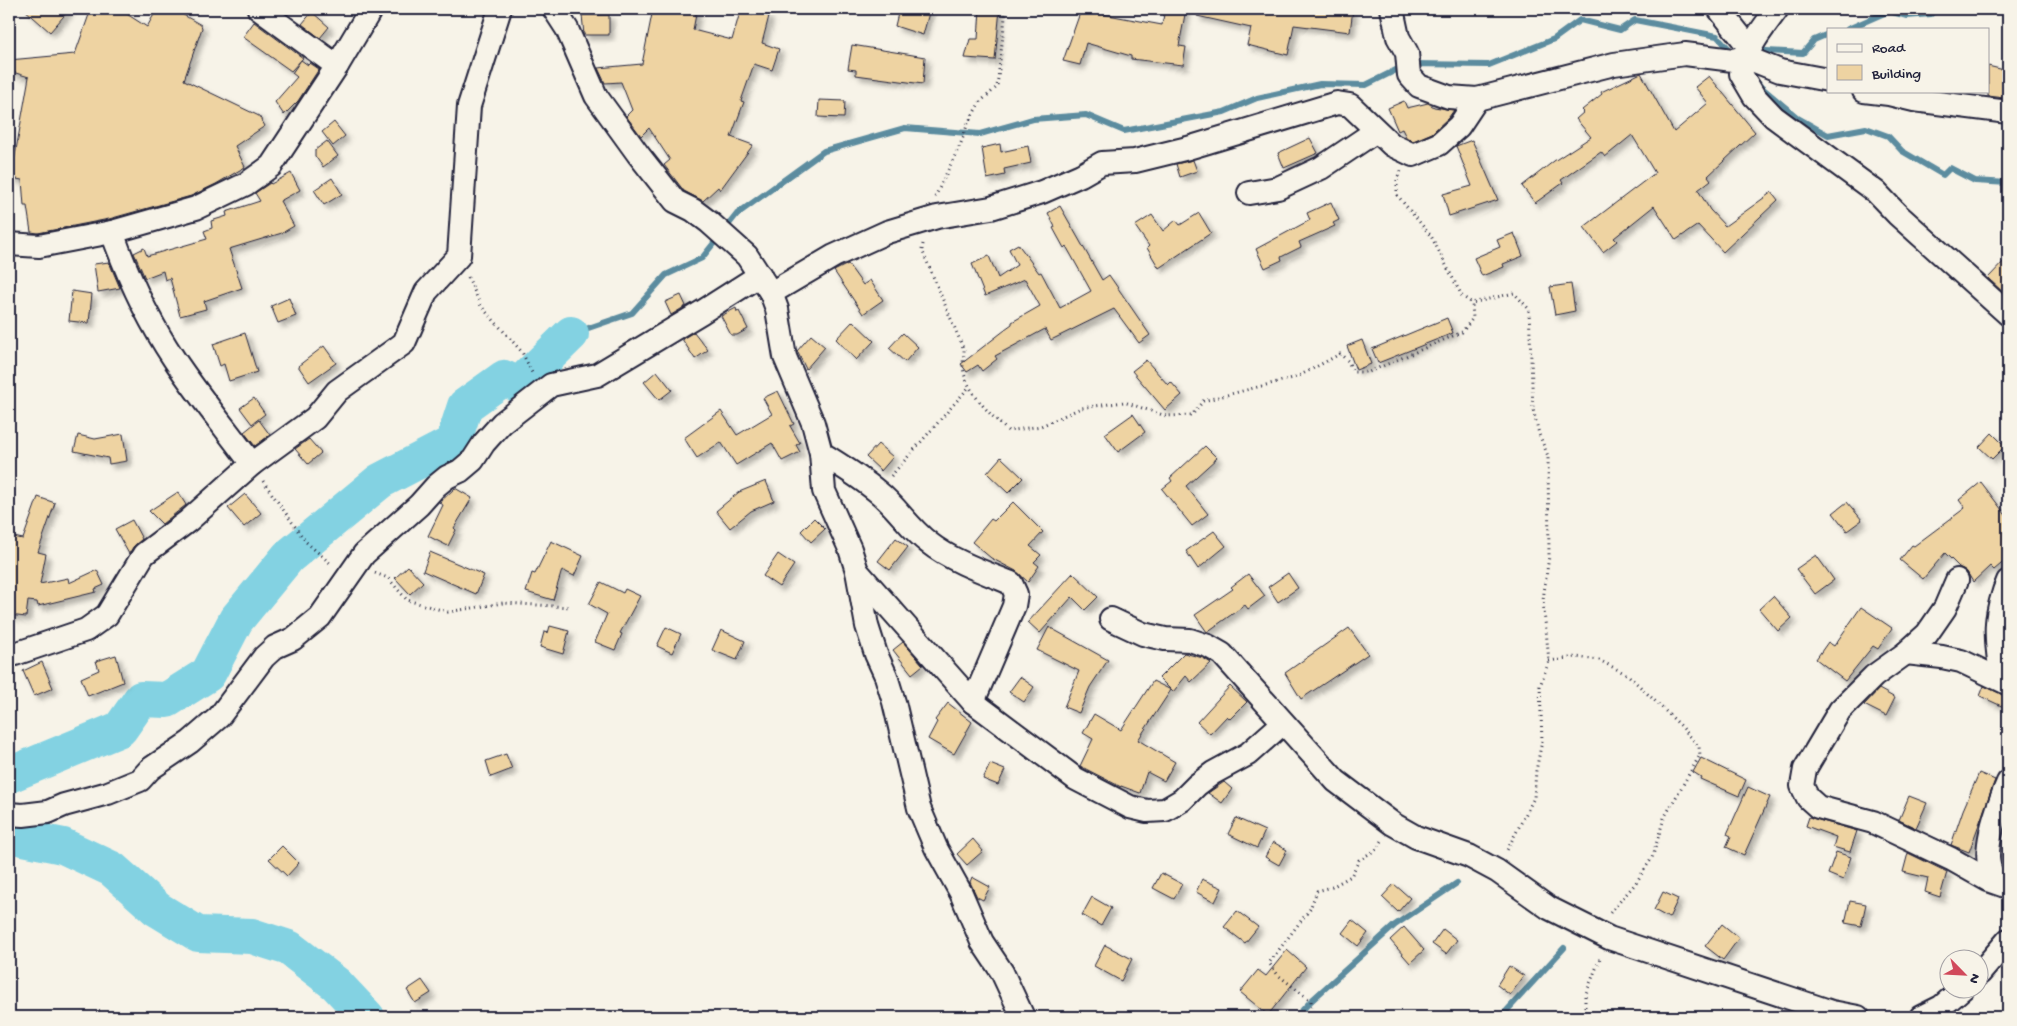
<svg xmlns="http://www.w3.org/2000/svg" width="2017" height="1026" font-family="'Gochi Hand',sans-serif">
	<style>
		.lines { fill: none; stroke-linecap: round; stroke-linejoin: round }
		.stream { stroke: #5c8c9f; stroke-width: 6 }
		.river { stroke: #83d2e2; stroke-width: 36 }
		.building { fill: #eed3a2; stroke: #22223b; filter: url(#shadow) }
		.minor-casing { stroke: #22223b; stroke-width: 26 }
		.path { stroke: #22223b; stroke-width: 3; stroke-dasharray: 1 4; stroke-linecap: butt }
		.minor { stroke: #f7f3e8; stroke-width: 22 }
	</style>
	<defs>
		<filter id="shadow"><feDropShadow dx="4.5" dy="4.5" stdDeviation="2.5" flood-color="#0004"/></filter>
	</defs>
	<rect width="100%" height="100%" fill="#f7f3e8"/>
	<filter id="ink" filterUnits="userSpaceOnUse"><feTurbulence type="fractalNoise" baseFrequency=".02" numOctaves="2"/><feDisplacementMap in="SourceGraphic" scale="10" xChannelSelector="R" yChannelSelector="G"/><feConvolveMatrix kernelMatrix="1 2 1 2 8 2 1 2 1" color-interpolation-filters="sRGB"/></filter>
	<g filter="url(#ink)">
		<g class="lines">
			<g class="stream">
				<path d="M 1848,29 L 1889,11 L 1907,16 L 1931,14 L 1937,9"/>
				<path d="M 1756,56 L 1766,51 L 1803,53 L 1814,40 L 1828,34"/>
				<path d="M 1758,83 L 1761,87 L 1798,118 L 1828,135 L 1866,128 L 1888,136 L 1902,151 L 1943,175 L 1950,168 L 1975,181 L 2008,183"/>
				<path d="M 571,334 L 632,313 L 666,275 L 702,258 L 737,214 L 824,151 L 905,128 L 980,134 L 1033,119 L 1086,115 L 1124,131 L 1224,112 L 1257,98 L 1320,84 L 1366,85 L 1400,68 L 1413,64 L 1489,65 L 1554,39 L 1580,20 L 1620,30 L 1635,20 L 1717,36 L 1734,54"/>
				<path d="M 1296,1017 L 1311,1001 L 1395,925 L 1457,883"/>
				<path d="M 1501,1017 L 1564,948"/>
			</g>
			<g class="river">
				<path d="M 9,775 L 120,729 L 141,699 L 167,700 L 208,674 L 236,620 L 288,557 L 380,481 L 453,443 L 465,406 L 504,378 L 519,385 L 571,334"/>
				<path d="M 9,835 L 63,846 L 112,869 L 157,909 L 198,934 L 252,936 L 289,948 L 336,984 L 367,1017"/>
			</g>
		</g>
		<g class="building">
			<path d="M 24,9 L 70,9 L 50,32 Z"/>
			<path d="M 91,9 L 119,9 L 147,27 L 157,9 L 173,9 L 201,25 L 202,28 L 184,80 L 259,116 L 265,126 L 235,146 L 245,167 L 216,184 L 191,196 L 109,219 L 38,233 L 31,232 L 27,206 L 24,206 L 22,180 L 11,178 L 29,77 L 9,71 L 9,60 L 75,54 Z"/>
			<path d="M 653,9 L 697,9 L 693,30 L 732,40 L 740,12 L 753,15 L 754,12 L 769,16 L 762,43 L 779,49 L 772,70 L 754,64 L 741,101 L 744,102 L 731,137 L 753,145 L 720,190 L 718,187 L 703,201 L 684,191 L 664,165 L 670,160 L 649,128 L 641,136 L 626,116 L 632,110 L 621,82 L 605,83 L 598,68 L 642,64 Z"/>
			<path d="M 899,9 L 930,9 L 923,35 L 895,26 Z"/>
			<path d="M 980,9 L 1000,9 L 995,60 L 965,58 L 970,39 L 978,39 Z"/>
			<path d="M 1165,9 L 1186,9 L 1179,46 L 1186,47 L 1183,65 L 1131,59 L 1131,56 L 1086,43 L 1080,65 L 1063,61 L 1081,10 L 1162,25 Z"/>
			<path d="M 1198,9 L 1353,9 L 1350,32 L 1294,25 L 1288,55 L 1247,45 L 1251,28 L 1197,16 Z"/>
			<path d="M 312,12 L 329,27 L 320,38 L 302,24 Z"/>
			<path d="M 582,15 L 609,15 L 609,35 L 584,35 Z"/>
			<path d="M 254,22 L 303,58 L 291,71 L 243,37 Z"/>
			<path d="M 852,45 L 925,57 L 923,84 L 856,75 L 856,70 L 848,69 Z"/>
			<path d="M 301,60 L 308,65 L 310,63 L 319,69 L 298,101 L 284,115 L 275,102 L 297,77 L 292,73 Z"/>
			<path d="M 1988,66 L 2008,71 L 2008,85 L 2005,98 L 1988,96 Z"/>
			<path d="M 1641,73 L 1674,132 L 1708,103 L 1695,87 L 1709,76 L 1755,132 L 1708,176 L 1711,180 L 1698,190 L 1710,210 L 1725,226 L 1772,192 L 1778,200 L 1723,252 L 1698,225 L 1676,240 L 1654,206 L 1614,238 L 1617,241 L 1603,252 L 1584,227 L 1655,173 L 1632,135 L 1605,157 L 1601,152 L 1561,180 L 1563,183 L 1535,203 L 1522,186 L 1554,161 L 1591,137 L 1576,119 L 1584,112 L 1582,110 L 1602,94 L 1601,92 Z"/>
			<path d="M 819,100 L 845,101 L 844,118 L 818,117 Z"/>
			<path d="M 1404,101 L 1407,108 L 1428,103 L 1434,107 L 1454,110 L 1449,117 L 1432,133 L 1413,141 L 1406,137 L 1402,129 L 1398,131 L 1388,108 Z"/>
			<path d="M 334,122 L 345,136 L 333,146 L 322,132 Z"/>
			<path d="M 1310,138 L 1318,153 L 1284,168 L 1278,153 Z"/>
			<path d="M 1472,140 L 1498,200 L 1449,216 L 1443,194 L 1472,186 L 1456,146 Z"/>
			<path d="M 327,141 L 338,156 L 323,167 L 315,156 L 315,150 Z"/>
			<path d="M 1000,144 L 1001,152 L 1028,146 L 1031,163 L 1004,169 L 1005,175 L 987,179 L 982,148 Z"/>
			<path d="M 1193,160 L 1197,171 L 1180,177 L 1176,164 Z"/>
			<path d="M 291,173 L 300,190 L 280,201 L 294,226 L 282,233 L 229,249 L 242,288 L 204,301 L 206,309 L 180,316 L 170,278 L 165,280 L 163,271 L 145,278 L 134,253 L 144,248 L 147,256 L 207,239 L 204,231 L 212,228 L 211,221 L 227,216 L 226,212 L 260,201 L 255,193 L 270,183 L 271,184 Z"/>
			<path d="M 332,178 L 342,194 L 324,205 L 314,190 Z"/>
			<path d="M 1331,202 L 1339,220 L 1333,223 L 1335,226 L 1299,242 L 1301,247 L 1281,257 L 1282,260 L 1265,268 L 1256,249 L 1310,220 L 1307,213 Z"/>
			<path d="M 1060,206 L 1102,280 L 1109,275 L 1150,335 L 1139,343 L 1114,309 L 1051,340 L 1045,329 L 995,356 L 997,359 L 982,371 L 978,365 L 967,372 L 961,364 L 1005,330 L 1005,329 L 1012,324 L 1012,322 L 1040,306 L 1025,279 L 985,296 L 972,264 L 989,256 L 998,278 L 1017,265 L 1009,249 L 1018,244 L 1039,273 L 1041,272 L 1060,308 L 1091,291 L 1066,246 L 1064,248 L 1053,228 L 1055,227 L 1048,213 Z"/>
			<path d="M 1199,213 L 1211,233 L 1159,268 L 1147,248 L 1149,246 L 1135,226 L 1152,215 L 1163,231 L 1176,220 L 1180,225 Z"/>
			<path d="M 1514,233 L 1523,256 L 1503,264 L 1504,267 L 1482,276 L 1474,258 L 1500,247 L 1497,240 Z"/>
			<path d="M 2008,257 L 2008,297 L 1988,278 Z"/>
			<path d="M 109,262 L 120,288 L 98,292 L 94,264 Z"/>
			<path d="M 848,264 L 863,285 L 870,280 L 883,300 L 863,314 L 834,271 Z"/>
			<path d="M 1571,284 L 1575,311 L 1555,315 L 1550,287 Z"/>
			<path d="M 72,291 L 92,294 L 89,323 L 69,321 Z"/>
			<path d="M 681,295 L 686,306 L 671,315 L 665,302 Z"/>
			<path d="M 289,298 L 296,316 L 278,323 L 271,306 Z"/>
			<path d="M 736,308 L 737,312 L 739,311 L 748,329 L 737,335 L 731,335 L 721,316 Z"/>
			<path d="M 1447,318 L 1453,333 L 1378,363 L 1372,349 Z"/>
			<path d="M 853,321 L 874,341 L 856,360 L 836,339 Z"/>
			<path d="M 694,332 L 708,350 L 695,359 L 682,339 Z"/>
			<path d="M 245,333 L 257,372 L 229,381 L 224,364 L 220,366 L 213,344 Z"/>
			<path d="M 903,333 L 918,347 L 905,362 L 889,348 Z"/>
			<path d="M 811,335 L 825,347 L 806,369 L 797,351 Z"/>
			<path d="M 1362,340 L 1371,364 L 1356,370 L 1347,346 Z"/>
			<path d="M 324,346 L 336,363 L 309,382 L 298,366 Z"/>
			<path d="M 1146,360 L 1168,385 L 1171,382 L 1182,395 L 1165,410 L 1132,371 Z"/>
			<path d="M 657,371 L 672,390 L 659,400 L 644,382 Z"/>
			<path d="M 778,391 L 794,424 L 790,426 L 800,443 L 796,445 L 800,452 L 782,461 L 772,443 L 736,465 L 721,442 L 697,458 L 684,438 L 721,411 L 737,435 L 772,414 L 763,398 Z"/>
			<path d="M 254,398 L 265,414 L 252,424 L 240,408 Z"/>
			<path d="M 1133,414 L 1145,432 L 1118,452 L 1105,434 Z"/>
			<path d="M 259,420 L 270,435 L 255,446 L 244,432 Z"/>
			<path d="M 1992,433 L 2005,446 L 1992,459 L 1979,447 Z"/>
			<path d="M 123,434 L 127,461 L 109,464 L 108,458 L 74,451 L 78,435 L 95,439 Z"/>
			<path d="M 309,439 L 321,453 L 308,464 L 295,449 Z"/>
			<path d="M 878,444 L 893,457 L 881,471 L 866,457 Z"/>
			<path d="M 1205,446 L 1217,458 L 1186,486 L 1208,514 L 1192,526 L 1162,489 L 1172,481 L 1170,478 Z"/>
			<path d="M 1001,457 L 1023,478 L 1008,493 L 987,473 Z"/>
			<path d="M 766,481 L 774,501 L 751,511 L 730,528 L 716,511 L 739,492 Z"/>
			<path d="M 1981,482 L 2008,518 L 2008,558 L 1994,570 L 1990,566 L 1973,582 L 1967,572 L 1959,567 L 1945,553 L 1923,579 L 1900,560 L 1912,545 L 1914,546 L 1965,508 L 1959,500 Z"/>
			<path d="M 455,488 L 472,498 L 454,528 L 456,530 L 448,546 L 428,536 L 443,505 L 439,503 Z"/>
			<path d="M 178,492 L 186,505 L 162,524 L 149,511 Z"/>
			<path d="M 245,494 L 261,513 L 244,527 L 228,508 Z"/>
			<path d="M 38,497 L 55,503 L 38,552 L 46,554 L 40,584 L 68,578 L 69,583 L 97,570 L 104,585 L 95,589 L 96,592 L 38,606 L 37,602 L 28,601 L 26,617 L 9,615 L 9,536 L 23,539 Z"/>
			<path d="M 1013,502 L 1043,532 L 1030,546 L 1041,555 L 1034,562 L 1039,566 L 1028,582 L 1016,571 L 991,558 L 972,542 L 991,519 L 994,521 Z"/>
			<path d="M 1847,502 L 1862,520 L 1847,531 L 1833,513 Z"/>
			<path d="M 814,518 L 825,529 L 811,542 L 801,531 Z"/>
			<path d="M 132,520 L 142,539 L 133,547 L 129,554 L 115,529 Z"/>
			<path d="M 1214,531 L 1226,546 L 1198,569 L 1186,551 Z"/>
			<path d="M 896,538 L 908,547 L 890,570 L 878,561 Z"/>
			<path d="M 551,541 L 583,556 L 574,576 L 562,570 L 553,600 L 526,592 L 532,573 L 535,574 Z"/>
			<path d="M 430,552 L 484,575 L 476,594 L 423,571 Z"/>
			<path d="M 778,554 L 794,565 L 779,587 L 763,576 Z"/>
			<path d="M 1816,555 L 1834,580 L 1815,594 L 1796,569 Z"/>
			<path d="M 408,566 L 423,582 L 410,594 L 395,578 Z"/>
			<path d="M 1073,573 L 1098,597 L 1085,610 L 1072,597 L 1040,633 L 1028,622 Z"/>
			<path d="M 1288,573 L 1298,588 L 1278,602 L 1268,587 Z"/>
			<path d="M 1248,574 L 1265,596 L 1248,609 L 1245,605 L 1207,632 L 1195,615 L 1233,589 L 1231,587 Z"/>
			<path d="M 601,582 L 623,593 L 625,589 L 640,596 L 620,633 L 622,634 L 615,650 L 595,642 L 607,614 L 589,604 Z"/>
			<path d="M 1773,596 L 1792,618 L 1778,631 L 1759,609 Z"/>
			<path d="M 1861,607 L 1892,628 L 1878,649 L 1873,646 L 1845,681 L 1816,659 L 1828,642 L 1834,646 Z"/>
			<path d="M 550,626 L 569,631 L 563,654 L 540,647 L 544,632 L 548,633 Z"/>
			<path d="M 666,627 L 681,634 L 672,653 L 657,646 Z"/>
			<path d="M 1049,627 L 1108,660 L 1090,687 L 1079,713 L 1064,707 L 1079,671 L 1037,650 Z"/>
			<path d="M 1349,628 L 1368,654 L 1301,699 L 1285,673 Z"/>
			<path d="M 721,630 L 745,641 L 737,660 L 712,650 Z"/>
			<path d="M 903,642 L 923,665 L 912,674 L 893,650 Z"/>
			<path d="M 1184,653 L 1203,658 L 1211,663 L 1191,682 L 1186,676 L 1173,692 L 1159,678 Z"/>
			<path d="M 116,655 L 123,682 L 88,696 L 81,678 L 99,670 L 96,661 Z"/>
			<path d="M 42,662 L 53,688 L 34,696 L 23,671 Z"/>
			<path d="M 1020,677 L 1034,687 L 1024,702 L 1009,692 Z"/>
			<path d="M 1153,681 L 1171,690 L 1138,740 L 1175,762 L 1164,781 L 1147,772 L 1140,793 L 1121,786 L 1121,787 L 1080,766 L 1093,739 L 1083,733 L 1094,714 L 1121,730 Z"/>
			<path d="M 1230,686 L 1247,702 L 1230,719 L 1227,716 L 1210,734 L 1197,722 Z"/>
			<path d="M 1984,686 L 2008,697 L 2008,709 L 1980,696 Z"/>
			<path d="M 1879,689 L 1895,698 L 1886,716 L 1864,705 Z"/>
			<path d="M 948,703 L 972,722 L 954,754 L 928,739 L 937,722 L 935,720 Z"/>
			<path d="M 506,754 L 512,769 L 491,777 L 486,761 Z"/>
			<path d="M 1701,758 L 1746,780 L 1739,796 L 1700,779 L 1701,777 L 1693,772 Z"/>
			<path d="M 990,764 L 1005,770 L 998,785 L 983,779 Z"/>
			<path d="M 1979,773 L 1995,780 L 1969,852 L 1951,845 L 1963,810 Z"/>
			<path d="M 1224,782 L 1232,789 L 1222,803 L 1208,793 Z"/>
			<path d="M 1748,787 L 1770,797 L 1744,855 L 1726,847 L 1731,836 L 1727,834 Z"/>
			<path d="M 1909,796 L 1927,803 L 1916,828 L 1899,820 Z"/>
			<path d="M 1809,817 L 1857,831 L 1850,852 L 1833,847 L 1836,837 L 1806,826 Z"/>
			<path d="M 1236,818 L 1265,831 L 1257,848 L 1228,834 Z"/>
			<path d="M 973,839 L 983,851 L 967,865 L 957,854 Z"/>
			<path d="M 1273,842 L 1287,850 L 1279,865 L 1265,857 Z"/>
			<path d="M 282,846 L 299,863 L 287,876 L 269,859 Z"/>
			<path d="M 1836,852 L 1851,857 L 1843,880 L 1828,874 Z"/>
			<path d="M 1908,853 L 1947,872 L 1940,897 L 1925,892 L 1928,878 L 1903,872 Z"/>
			<path d="M 1161,873 L 1182,884 L 1174,899 L 1153,888 Z"/>
			<path d="M 972,877 L 990,887 L 983,900 L 977,897 L 970,882 Z"/>
			<path d="M 1202,879 L 1222,888 L 1215,902 L 1196,892 Z"/>
			<path d="M 1394,884 L 1410,898 L 1398,912 L 1382,897 Z"/>
			<path d="M 1663,892 L 1678,899 L 1669,918 L 1654,910 Z"/>
			<path d="M 1092,897 L 1111,908 L 1101,926 L 1082,915 Z"/>
			<path d="M 1850,901 L 1866,904 L 1861,926 L 1845,923 Z"/>
			<path d="M 1237,911 L 1258,927 L 1245,943 L 1224,927 Z"/>
			<path d="M 1352,920 L 1368,933 L 1358,946 L 1342,933 Z"/>
			<path d="M 1722,924 L 1739,938 L 1723,960 L 1705,946 Z"/>
			<path d="M 1404,927 L 1424,950 L 1410,963 L 1390,940 Z"/>
			<path d="M 1443,929 L 1457,940 L 1446,954 L 1432,944 Z"/>
			<path d="M 1105,945 L 1132,959 L 1121,981 L 1094,966 Z"/>
			<path d="M 1287,950 L 1306,967 L 1268,1015 L 1240,992 L 1258,970 L 1266,976 Z"/>
			<path d="M 1509,966 L 1524,976 L 1510,995 L 1497,985 Z"/>
			<path d="M 422,980 L 431,993 L 415,1003 L 407,990 Z"/>
		</g>
		<g class="lines">
			<defs>
				<g id="minor">
					<path d="M 259,9 L 337,66"/>
					<path d="M 554,9 L 567,29 L 596,96 L 638,154 L 675,201 L 693,210 L 709,222 L 747,256 L 771,293 L 777,309 L 785,357 L 813,423 L 821,453 L 824,491 L 850,549 L 857,571 L 867,626 L 876,654 L 886,676 L 894,702 L 919,808 L 936,848 L 961,893 L 982,942 L 1002,972 L 1023,1017"/>
					<path d="M 1392,9 L 1398,37 L 1407,53 L 1409,75 L 1419,86 L 1449,97 L 1477,99 L 1614,64 L 1685,54 L 1733,60 L 1745,57 L 1780,71 L 1828,80"/>
					<path d="M 1719,9 L 1749,47"/>
					<path d="M 1777,9 C 1761,31 1747,47 1741,74 L 1754,96 L 1774,117 L 1876,192 L 1897,214 L 2008,314"/>
					<path d="M 1864,91 L 1889,94 L 1914,100 L 2008,112"/>
					<path d="M 1249,193 L 1278,188 L 1321,168 L 1376,131"/>
					<path d="M 9,244 L 39,246 L 112,232 L 196,208 L 246,184 L 271,166 L 337,66 L 371,9"/>
					<path d="M 771,293 L 834,256 L 887,232 L 937,217 L 991,208 L 1042,192 L 1081,175 L 1102,163 L 1135,161 L 1188,148 L 1337,103 L 1350,105 L 1392,145 L 1413,155 L 1439,144 L 1459,126 L 1477,99"/>
					<path d="M 821,453 C 840,465 860,477 878,492 C 897,507 909,528 929,543 C 950,560 986,573 1011,583 L 1016,594 L 1014,606 L 973,702"/>
					<path d="M 252,464 L 315,418 L 337,391 L 404,343 L 426,292 L 459,256 L 469,106 L 500,9"/>
					<path d="M 857,571 L 973,702 L 1076,779 L 1130,807 L 1147,811 L 1165,810 L 1182,800 L 1197,785 L 1213,773 L 1248,754 L 1283,723"/>
					<path d="M 1957,580 L 1945,608 L 1927,634 L 1906,653 L 1874,676 L 1840,710 L 1805,769 L 1802,786 L 1808,798 L 1818,807 L 1873,822 L 1951,859 L 1988,880 L 2008,887"/>
					<path d="M 2008,581 C 2003,592 1998,610 1997,623 C 1996,636 1998,676 2008,684"/>
					<path d="M 1111,619 L 1143,634 L 1165,639 L 1190,640 L 1208,646 L 1222,654 L 1336,781 L 1393,824 L 1416,837 L 1469,856 L 1497,871 L 1549,908 L 1609,938 L 1832,1012 L 1858,1017"/>
					<path d="M 1906,653 L 1942,657 L 1961,661 L 2005,682"/>
					<path d="M 9,656 L 86,630 L 107,615 L 144,554 L 188,521 L 252,464 C 226,429 198,395 174,359 C 148,320 128,277 112,232"/>
					<path d="M 9,814 L 23,815 L 48,812 L 64,805 L 108,793 L 140,780 L 150,769 L 190,742 L 219,717 L 264,657 L 275,647 L 293,639 L 320,617 L 364,554 L 419,505 L 436,486 L 447,477 L 460,471 L 473,460 L 484,443 L 502,423 L 551,385 L 597,375 L 702,312 L 760,275"/>
					<path d="M 2006,886 C 2002,883 1997,879 1994,876 C 1978,856 1999,803 2008,782"/>
					<path d="M 1980,973 L 2008,940"/>
					<path d="M 1921,1017 L 1941,1007 L 1963,988"/>
				</g>
			</defs>
			<use href="#minor" class="minor-casing"/>
			<g class="path">
				<path d="M 1401,171 L 1397,178 L 1397,195 L 1431,236 L 1462,296 L 1472,303 L 1514,293 L 1529,309 L 1533,409 L 1539,434 L 1548,456 L 1549,556 L 1543,600 L 1549,661 L 1540,686 L 1542,741 L 1536,771 L 1534,798 L 1506,852"/>
				<path d="M 935,197 L 961,143 L 968,123 L 980,102 L 997,87 L 1006,9"/>
				<path d="M 923,244 L 922,250 L 964,350 C 964,355 963,361 963,366 C 964,390 992,416 1008,431 L 1041,426 L 1081,408 L 1124,402 L 1166,416 L 1192,415 L 1203,401 L 1297,377 L 1340,354 L 1348,361 L 1353,372 L 1369,372 L 1462,332 L 1473,318 L 1472,303"/>
				<path d="M 468,277 L 481,306 L 522,352 L 532,373"/>
				<path d="M 891,476 L 970,386"/>
				<path d="M 263,481 L 306,542 L 331,564"/>
				<path d="M 375,573 L 388,578 L 407,600 L 448,612 L 503,603 L 571,607"/>
				<path d="M 1549,661 L 1576,657 L 1599,660 L 1628,675 L 1682,727 L 1699,747 L 1700,755 L 1664,818 L 1652,858 L 1635,884 L 1609,914"/>
				<path d="M 1313,1017 L 1311,1001 L 1278,975 L 1269,963 L 1310,909 L 1317,891 L 1332,887 L 1351,876 L 1359,860 L 1377,849 L 1382,841"/>
				<path d="M 1585,1017 L 1585,996 L 1601,956"/>
			</g>
			<use href="#minor" class="minor"/>
		</g>
	</g>
	<rect width="2017" height="1026" fill="none" stroke="#f7f3e8" stroke-width="30"/>
	<rect x="15" y="15" width="1987" height="996" fill="none" stroke="#22223b" stroke-width="2" filter="url(#ink)"/>
	<rect x="1827" y="28" width="162" height="65" fill="#f7f3e8" stroke="#a29fa3"/>
	<rect x="1837" y="44" width="25" height="8" fill="#f7f3e8" stroke="#a29fa3"/>
	<text x="1872" y="52" font-size="15" fill="#22223b">Road</text>
	<rect x="1837" y="65" width="25" height="15" fill="#eed3a2" stroke="#a29fa3"/>
	<text x="1872" y="78" font-size="15" fill="#22223b">Building</text>
	<g transform="translate(1964 974) rotate(114)"><circle r="24" fill="#f7f3e8" stroke="#a29fa3"/>
	<path d="M0-4L9 19L0 12L-9 19Z" fill="#d1495b"/>
	<text y="-8" font-size="14" font-weight="bold" text-anchor="middle" fill="#22223b">N</text>
	</g>
</svg>
